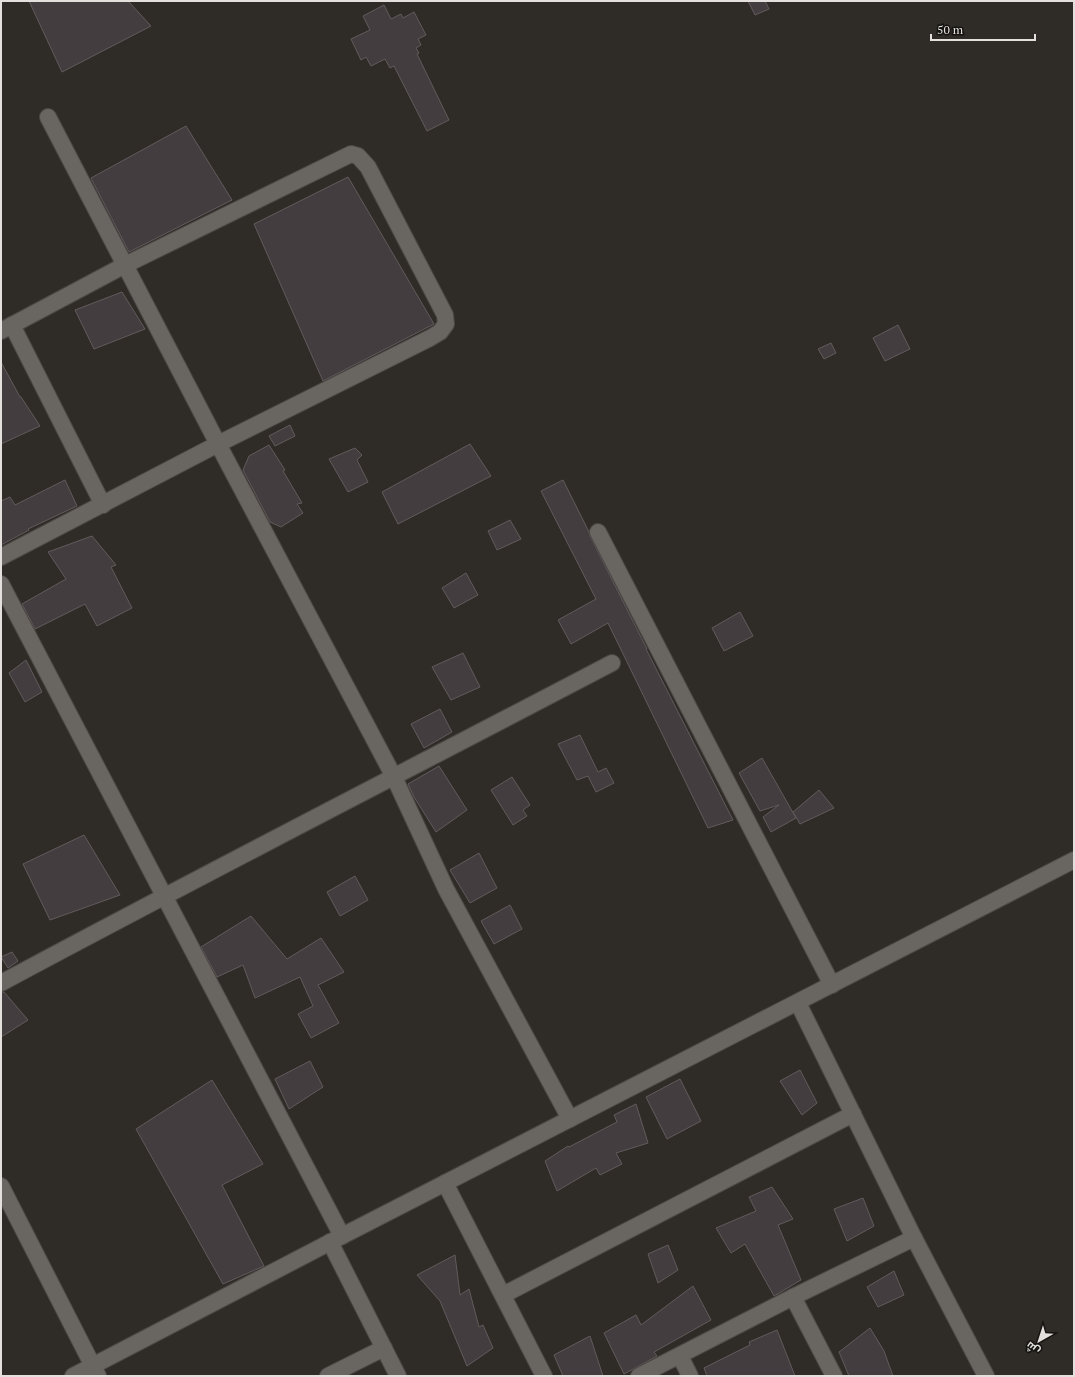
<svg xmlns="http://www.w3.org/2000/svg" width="1075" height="1377" font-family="'PT Serif',Cairo,serif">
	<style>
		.building { fill: #433d3f; stroke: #625b5d }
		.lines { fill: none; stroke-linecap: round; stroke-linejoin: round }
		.minor-casing { stroke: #4c4946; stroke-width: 18 }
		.minor { stroke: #696560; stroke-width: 16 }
	</style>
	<rect width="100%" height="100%" fill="#2f2c27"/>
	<g class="building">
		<path d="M 29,1 L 128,1 L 151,26 L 62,72 Z"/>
		<path d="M 748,1 L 765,1 L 769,9 L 755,15 Z"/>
		<path d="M 384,5 L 391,19 L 401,14 L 403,18 L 414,12 L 426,35 L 418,39 L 421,45 L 416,48 L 419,53 L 417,54 L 449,120 L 427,131 L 394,66 L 390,68 L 385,59 L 371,66 L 366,57 L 361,60 L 351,39 L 370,30 L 363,16 Z"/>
		<path d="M 186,126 L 232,200 L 129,252 L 91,178 Z"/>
		<path d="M 348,177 L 434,324 L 323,381 L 254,224 Z"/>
		<path d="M 122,292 L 145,329 L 94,349 L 75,310 Z"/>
		<path d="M 898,325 L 910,349 L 885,361 L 873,338 Z"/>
		<path d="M 831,343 L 836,353 L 824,359 L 818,349 Z"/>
		<path d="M 1,362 L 20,397 L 21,397 L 40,426 L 1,444 Z"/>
		<path d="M 290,425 L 295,436 L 275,446 L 269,436 Z"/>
		<path d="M 470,444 L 491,476 L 398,524 L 382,492 Z"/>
		<path d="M 269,445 L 285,470 L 283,471 L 302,503 L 297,504 L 303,513 L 281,527 L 270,522 L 243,470 L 249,456 Z"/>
		<path d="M 355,448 L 362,455 L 357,460 L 368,482 L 348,492 L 329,459 Z"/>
		<path d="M 65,480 L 77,506 L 28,529 L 29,530 L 1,545 L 1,501 L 10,497 L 15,505 Z"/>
		<path d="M 563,480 L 589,532 L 590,536 L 647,649 L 646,649 L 733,820 L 708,828 L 608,623 L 571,644 L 558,620 L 596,599 L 541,491 Z"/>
		<path d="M 510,520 L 521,539 L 497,550 L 488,531 Z"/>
		<path d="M 92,536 L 116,565 L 111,567 L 132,608 L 97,626 L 85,604 L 35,629 L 22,604 L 66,579 L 48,552 Z"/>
		<path d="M 466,573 L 478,595 L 454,608 L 442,588 Z"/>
		<path d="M 740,612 L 753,636 L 724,651 L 712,628 Z"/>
		<path d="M 463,653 L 480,687 L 451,700 L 432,667 Z"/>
		<path d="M 26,660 L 42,692 L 25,702 L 9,673 Z"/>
		<path d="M 440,709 L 452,732 L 424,748 L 411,724 Z"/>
		<path d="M 580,735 L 598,772 L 606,768 L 614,783 L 596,792 L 588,776 L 577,780 L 558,744 Z"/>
		<path d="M 762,758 L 796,818 L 771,832 L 763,817 L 779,805 L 760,811 L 739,773 Z"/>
		<path d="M 439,766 L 467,810 L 436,832 L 414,797 L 408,784 Z"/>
		<path d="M 512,777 L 530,805 L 523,810 L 527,816 L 513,825 L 491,790 Z"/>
		<path d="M 819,790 L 834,808 L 800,824 L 793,812 Z"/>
		<path d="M 84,835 L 120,895 L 50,920 L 23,864 Z"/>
		<path d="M 479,853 L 497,888 L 470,903 L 450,870 Z"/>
		<path d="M 355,876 L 368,900 L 340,916 L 327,892 Z"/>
		<path d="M 510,905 L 522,929 L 494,944 L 481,921 Z"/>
		<path d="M 251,916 L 287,959 L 321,938 L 344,972 L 318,985 L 339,1023 L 311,1038 L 298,1014 L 313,1006 L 300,977 L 255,998 L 243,965 L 217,977 L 201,947 Z"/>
		<path d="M 12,952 L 18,961 L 8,968 L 1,957 Z"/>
		<path d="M 1,992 L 4,992 L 28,1020 L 1,1037 Z"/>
		<path d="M 310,1061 L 323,1087 L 289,1109 L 275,1079 Z"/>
		<path d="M 800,1070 L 817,1103 L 802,1115 L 780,1081 Z"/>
		<path d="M 680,1079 L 701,1121 L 667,1139 L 646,1097 Z"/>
		<path d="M 212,1080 L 263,1164 L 222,1185 L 264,1266 L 223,1284 L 136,1129 Z"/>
		<path d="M 636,1104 L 648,1143 L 616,1153 L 622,1164 L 600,1175 L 596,1168 L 557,1191 L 545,1161 L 568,1146 L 569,1147 L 617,1122 L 614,1115 Z"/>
		<path d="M 772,1187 L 793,1219 L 778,1225 L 801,1280 L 774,1296 L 745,1244 L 731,1253 L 716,1228 L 756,1211 L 749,1197 Z"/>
		<path d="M 863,1198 L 874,1226 L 847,1241 L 834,1209 Z"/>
		<path d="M 668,1245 L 678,1270 L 658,1283 L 648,1254 Z"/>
		<path d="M 455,1255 L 460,1295 L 469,1289 L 479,1327 L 483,1325 L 493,1348 L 467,1366 L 440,1301 L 417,1275 Z"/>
		<path d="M 894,1271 L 904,1295 L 878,1307 L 867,1287 Z"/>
		<path d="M 693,1286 L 711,1320 L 654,1352 L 657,1356 L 624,1374 L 604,1333 L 636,1315 L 641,1325 Z"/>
		<path d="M 870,1328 L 884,1351 L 893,1376 L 849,1376 L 839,1352 Z"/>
		<path d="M 777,1330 L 795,1376 L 707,1376 L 704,1368 L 750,1345 L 749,1342 Z"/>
		<path d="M 590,1336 L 603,1376 L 563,1376 L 554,1355 Z"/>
	</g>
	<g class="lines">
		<defs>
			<g id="minor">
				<path d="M 48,117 L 218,444 L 394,777 L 446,889 L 570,1119"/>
				<path d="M 12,325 L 103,505"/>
				<path d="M 1,331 L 125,265 L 351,154 L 358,156 L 368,167 L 445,315 L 446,324 L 440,332 L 430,338 L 218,444 L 1,557"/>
				<path d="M 598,532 L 832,985"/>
				<path d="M 1,584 L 342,1236"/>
				<path d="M 1,983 C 204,874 408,770 612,663"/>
				<path d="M 798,1003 L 914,1238 L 986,1376"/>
				<path d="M 445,1183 L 544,1376"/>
				<path d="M 1,1186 L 98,1376"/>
				<path d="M 330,1242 L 398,1376"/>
				<path d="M 503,1295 L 853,1114"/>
				<path d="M 793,1297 L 834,1376"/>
				<path d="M 680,1356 L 690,1376"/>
				<path d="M 73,1376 L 342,1236 L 1074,860"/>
				<path d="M 328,1376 L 384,1348"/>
				<path d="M 639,1376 L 793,1297 L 914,1238"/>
			</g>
		</defs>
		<use href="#minor" class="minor-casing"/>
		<use href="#minor" class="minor"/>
	</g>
	<rect width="1075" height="1377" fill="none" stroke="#e3e0de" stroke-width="4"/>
	<g transform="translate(1039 1341) rotate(219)" stroke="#161412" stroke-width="3" paint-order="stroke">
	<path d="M0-3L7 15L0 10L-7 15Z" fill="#e3e0de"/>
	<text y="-6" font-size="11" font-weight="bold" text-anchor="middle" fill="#e3e0de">ش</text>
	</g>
	<path d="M931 34v6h104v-6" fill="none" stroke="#e3e0de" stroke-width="2"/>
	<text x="937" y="34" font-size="12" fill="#e3e0de" stroke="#161412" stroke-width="3" paint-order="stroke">50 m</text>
</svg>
